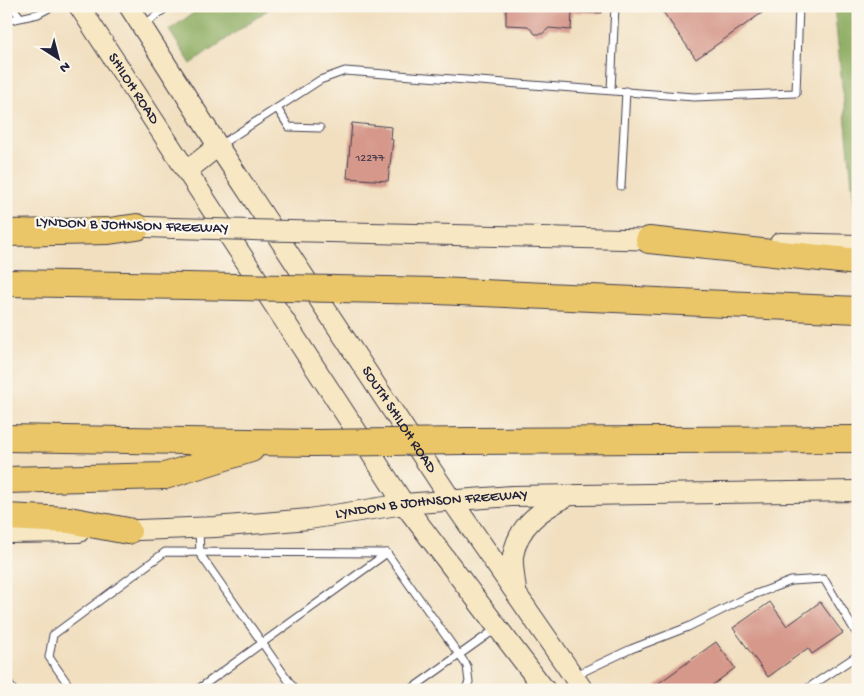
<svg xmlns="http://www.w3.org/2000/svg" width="864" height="696" font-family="'Gochi Hand',sans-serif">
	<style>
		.forest { fill: #8cac60; stroke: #57674e }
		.building { fill: #d6988b }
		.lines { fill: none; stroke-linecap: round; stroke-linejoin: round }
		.lane-casing { stroke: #413e4f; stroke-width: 9 }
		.secondary-casing { stroke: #413e4f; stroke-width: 22 }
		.highway-casing { stroke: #413e4f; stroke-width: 28 }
		.lane { stroke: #fff; stroke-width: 7 }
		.secondary { stroke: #f7e8c3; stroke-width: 20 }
		.highway { stroke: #ebc669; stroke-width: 26 }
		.secondary-bridge-casing { stroke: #413e4f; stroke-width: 22; stroke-linecap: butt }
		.highway-bridge-casing { stroke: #413e4f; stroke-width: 28; stroke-linecap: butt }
		.secondary-bridge { stroke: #f7e8c3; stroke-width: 20 }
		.highway-bridge { stroke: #ebc669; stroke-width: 26 }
		.labels { text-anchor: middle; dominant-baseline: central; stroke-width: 4.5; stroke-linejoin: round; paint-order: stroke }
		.number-label { font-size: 12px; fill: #4f404f }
		.street-label { font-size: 15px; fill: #22223b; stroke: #fbf7ec }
	</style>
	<rect width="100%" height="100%" fill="#fbf7ec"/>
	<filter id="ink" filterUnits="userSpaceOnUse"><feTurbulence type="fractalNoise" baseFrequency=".02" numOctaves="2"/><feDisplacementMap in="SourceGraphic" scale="10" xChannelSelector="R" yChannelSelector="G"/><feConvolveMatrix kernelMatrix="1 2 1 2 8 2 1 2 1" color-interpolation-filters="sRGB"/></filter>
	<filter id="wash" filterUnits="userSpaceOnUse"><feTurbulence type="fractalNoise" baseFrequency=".0096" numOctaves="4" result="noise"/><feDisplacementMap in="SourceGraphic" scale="20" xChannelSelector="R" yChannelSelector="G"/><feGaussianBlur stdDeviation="1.12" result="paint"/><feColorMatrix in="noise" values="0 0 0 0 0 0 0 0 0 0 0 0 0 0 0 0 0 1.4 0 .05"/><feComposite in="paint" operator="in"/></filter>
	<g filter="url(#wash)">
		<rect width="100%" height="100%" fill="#f1dfc0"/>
		<g class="forest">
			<path d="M 204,6 L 273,6 L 191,64 L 169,30 Z"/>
			<path d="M 834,6 L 857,6 L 858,223 L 856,222 Z"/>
		</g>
		<g id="blocks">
			<g class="building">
				<path d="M 506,6 L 603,6 L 602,13 L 572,12 L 571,30 L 549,28 L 542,34 L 535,34 L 528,26 L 506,25 Z"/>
				<path d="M 659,6 L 767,6 L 769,8 L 696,59 Z"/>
				<path d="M 352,123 L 392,127 L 391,139 L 393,140 L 388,181 L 347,178 Z"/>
				<path d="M 770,602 L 787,626 L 820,602 L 843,633 L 812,654 L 808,648 L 768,677 L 733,628 Z"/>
				<path d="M 716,642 L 735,668 L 706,690 L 660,690 L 656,685 Z"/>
			</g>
		</g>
	</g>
	<g filter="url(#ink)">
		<use href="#blocks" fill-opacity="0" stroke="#413e4f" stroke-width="1"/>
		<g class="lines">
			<defs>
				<g id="lane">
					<path d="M 12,6 L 20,17"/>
					<path d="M 6,21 L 38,14 L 53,6"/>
					<path d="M 143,26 L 168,6"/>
					<path d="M 611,90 L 615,6"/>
					<path d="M 277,108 L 289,127 L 320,128"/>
					<path d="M 220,145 L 320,80 L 345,71 L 694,97 L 796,93 L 799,6"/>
					<path d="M 621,186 L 626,91"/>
					<path d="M 199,530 L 200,554 L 295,690"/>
					<path d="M 576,675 L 631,649 L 688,627 L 748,597 L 791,581 L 824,579 L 858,636"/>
					<path d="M 6,680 L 13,690"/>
					<path d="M 72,690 L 49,657 L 53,635 L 165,552 L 387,553"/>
					<path d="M 197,690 L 387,553 L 467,666 L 469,682 L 465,690"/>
					<path d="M 410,690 L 497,628"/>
					<path d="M 805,690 L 858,655"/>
				</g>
				<g id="secondary">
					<path id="s1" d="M 79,6 L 404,504 L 545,690"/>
					<path id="s2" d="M 129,6 L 218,146 L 452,501 L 583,690"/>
					<path d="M 188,170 L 218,146"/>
					<path d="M 123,226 L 173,228"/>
					<path d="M 331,232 L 663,240"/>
					<path d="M 780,243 L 858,245"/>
					<path id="s3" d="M 113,531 L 215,527 L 309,519 L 404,504 L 512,496 L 858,491"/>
					<path d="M 6,533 L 79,532"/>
					<path d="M 516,591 C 515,580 512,566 513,556 C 518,525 541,510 566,497"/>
				</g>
				<g id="highway">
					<path d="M 6,233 L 109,231 L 137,227"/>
					<path d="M 649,240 L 858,262"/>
					<path d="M 6,283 L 187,286"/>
					<path d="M 437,291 L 858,310"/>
					<path d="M 6,438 L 314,443"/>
					<path d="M 466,441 L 858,439"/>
					<path d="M 6,480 L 165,476 L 251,449"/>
					<path d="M 6,517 L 69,520 L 128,531"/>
				</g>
			</defs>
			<use href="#lane" class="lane-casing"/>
			<use href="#secondary" class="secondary-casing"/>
			<use href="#highway" class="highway-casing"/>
			<use href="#lane" class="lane"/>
			<use href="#secondary" class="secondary"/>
			<use href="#highway" class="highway"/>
			<defs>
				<path id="secondary-bridge" d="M 173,228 L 331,232"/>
				<g id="highway-bridge">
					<path d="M 187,286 L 437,291"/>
					<path d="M 314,443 L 466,441"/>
				</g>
			</defs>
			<use href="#secondary-bridge" class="secondary-bridge-casing"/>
			<use href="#highway-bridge" class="highway-bridge-casing"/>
			<use href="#secondary-bridge" class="secondary-bridge"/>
			<use href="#highway-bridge" class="highway-bridge"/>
		</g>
	</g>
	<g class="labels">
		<g class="number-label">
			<text x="370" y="159">12277</text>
		</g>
		<g class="street-label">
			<text stroke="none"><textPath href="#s1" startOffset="99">SHILOH ROAD</textPath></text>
			<text transform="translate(132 226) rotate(2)">LYNDON B JOHNSON FREEWAY</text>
			<text stroke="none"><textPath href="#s2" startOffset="494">SOUTH SHILOH ROAD</textPath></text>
			<text stroke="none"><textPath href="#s3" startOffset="320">LYNDON B JOHNSON FREEWAY</textPath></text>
		</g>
	</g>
	<rect width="864" height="696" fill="none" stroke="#fbf7ec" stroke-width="25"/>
	<g transform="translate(58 58) rotate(144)" stroke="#fbf7ec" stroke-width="4" paint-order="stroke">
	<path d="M0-4L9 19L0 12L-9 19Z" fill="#22223b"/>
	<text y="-8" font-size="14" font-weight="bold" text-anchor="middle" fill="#22223b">N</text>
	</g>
</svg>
